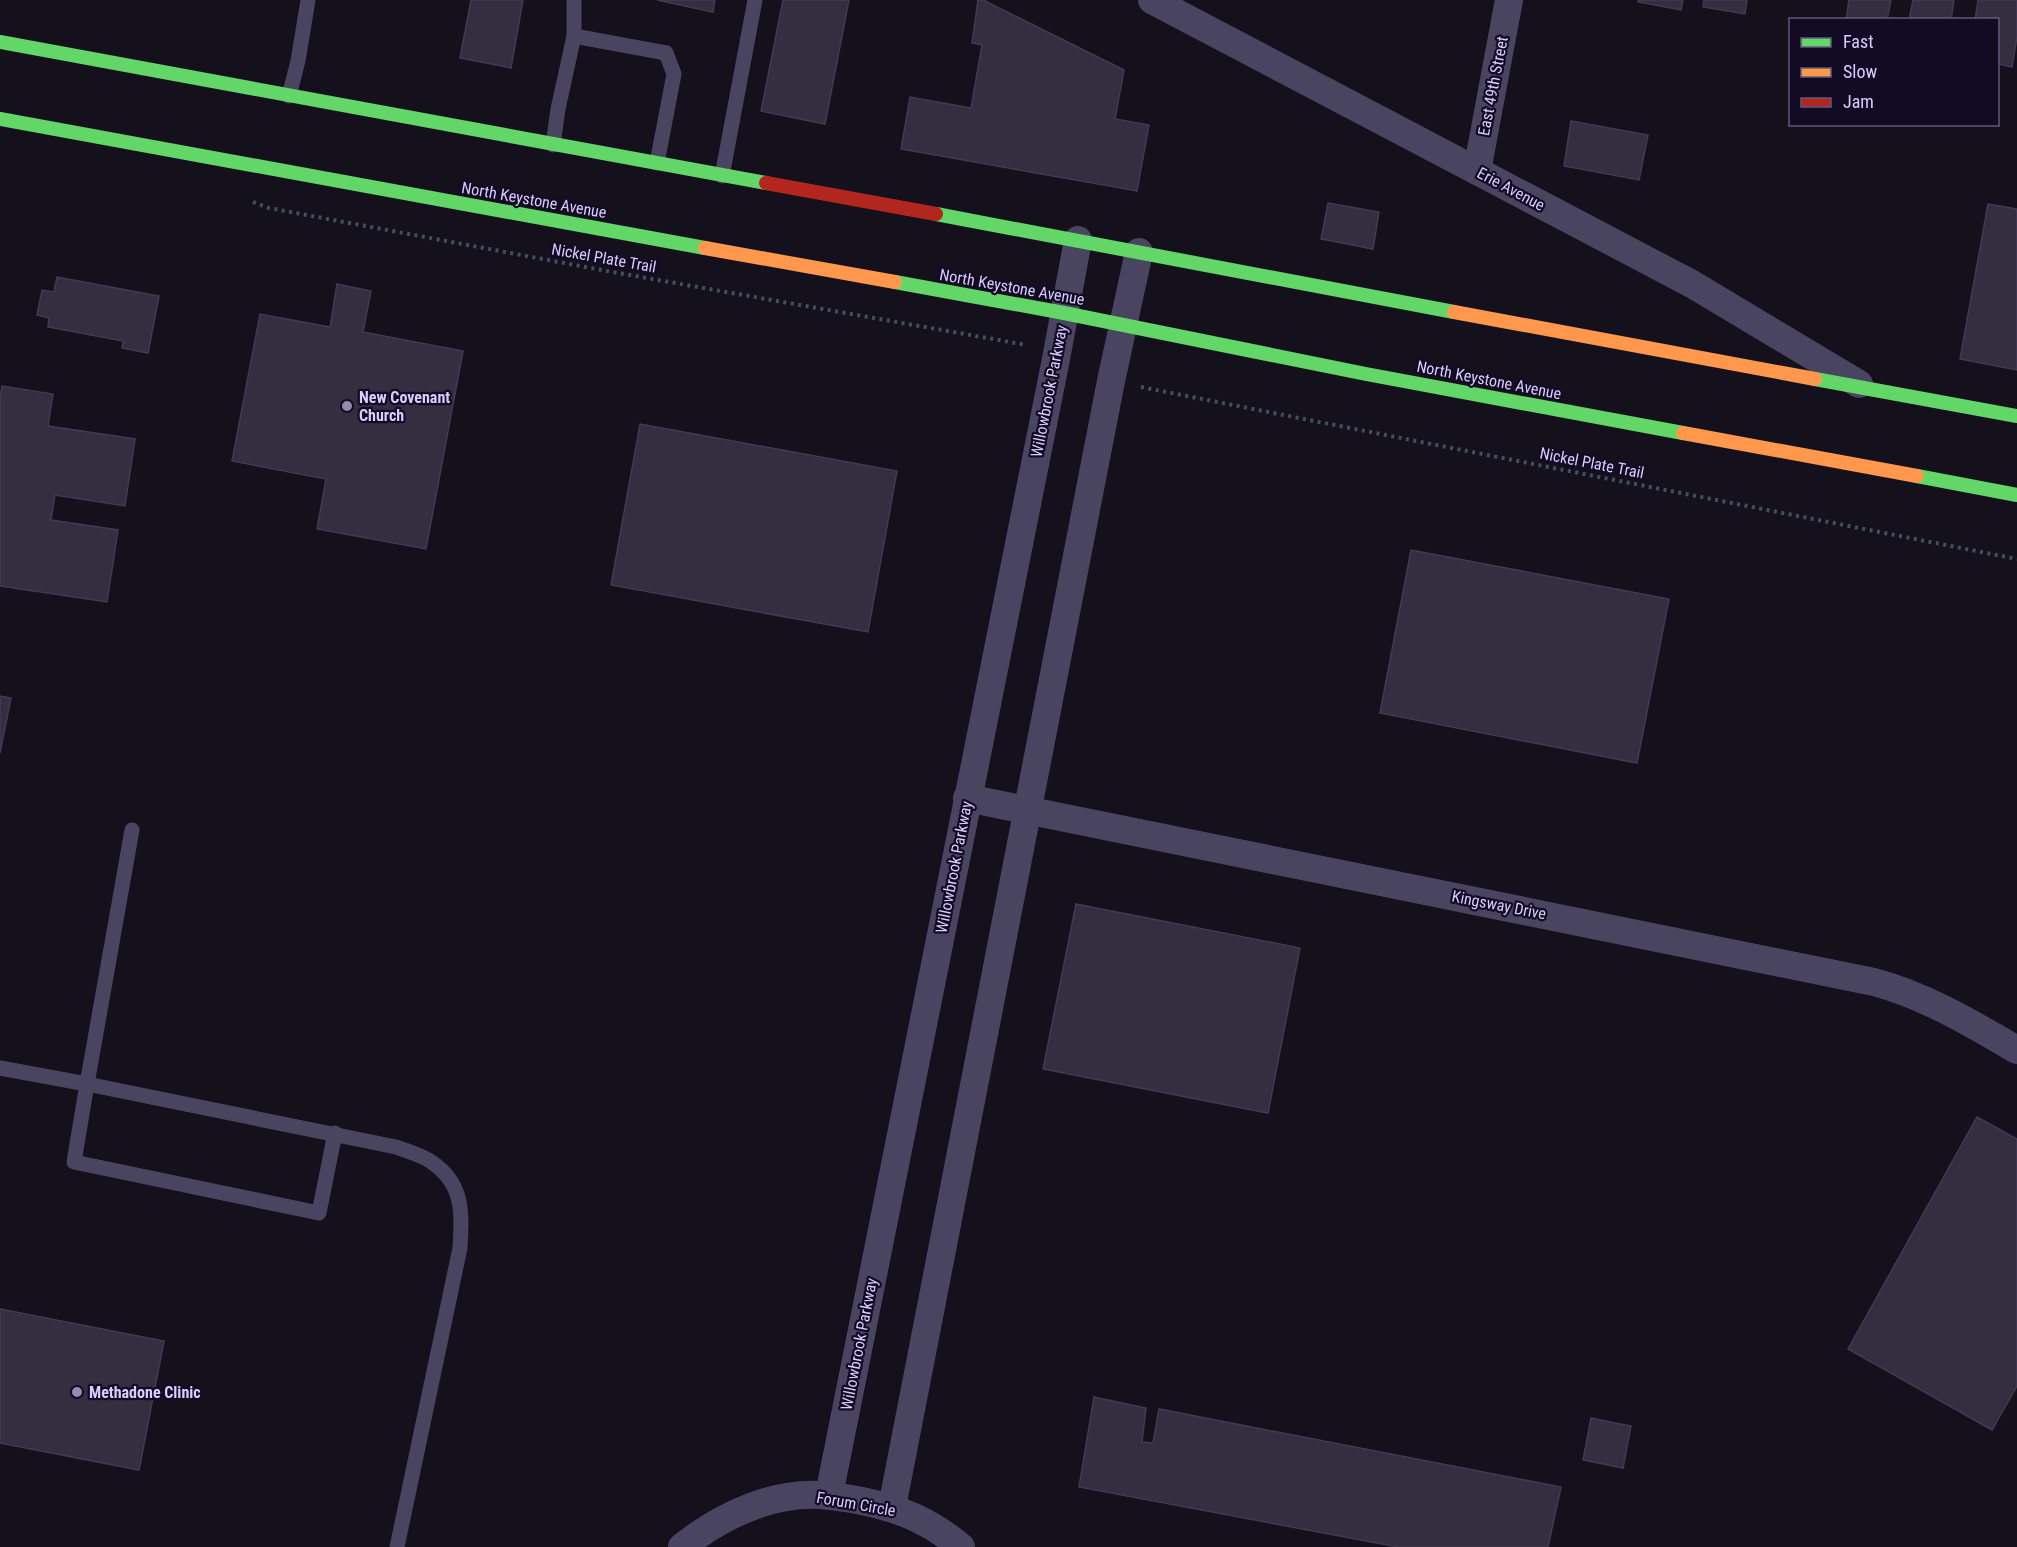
<svg xmlns="http://www.w3.org/2000/svg" width="2017" height="1547" font-family="'Roboto Condensed',sans-serif">
	<style>
		.building { fill: #332e40; stroke: #413a52; stroke-width: 1.5 }
		.lines { fill: none; stroke-linecap: round; stroke-linejoin: round }
		.path { stroke: #434f61; stroke-width: 4; stroke-dasharray: 3 4.5; stroke-linecap: butt }
		.lane { stroke: #49445f; stroke-width: 15 }
		.street { stroke: #49445f; stroke-width: 28 }
		.fast { stroke: #63d668; stroke-width: 14 }
		.slow { stroke: #ff974d; stroke-width: 14 }
		.jam { stroke: #b3261e; stroke-width: 14 }
		.poi-dot { fill: #948bb0; stroke: #120b23; stroke-width: 2 }
		.labels { text-anchor: middle; dominant-baseline: central; stroke-width: 4.5; stroke-linejoin: round; paint-order: stroke }
		.street-label { font-size: 16px; fill: #d9cdff; stroke: #120b23 }
		.poi-label { font-size: 16px; font-weight: bold; fill: #d9cdff; stroke: #120b23; text-anchor: start }
	</style>
	<rect width="100%" height="100%" fill="#14111d"/>
	<g class="building">
		<path d="M 471,0 L 523,0 L 511,68 L 460,58 Z"/>
		<path d="M 657,0 L 715,0 L 713,12 Z"/>
		<path d="M 783,0 L 849,0 L 825,124 L 761,111 Z"/>
		<path d="M 978,0 L 983,0 L 1124,70 L 1115,119 L 1149,125 L 1137,191 L 901,149 L 910,97 L 971,108 L 982,45 L 972,43 Z"/>
		<path d="M 1638,0 L 1683,0 L 1681,10 L 1638,2 Z"/>
		<path d="M 1704,0 L 1747,0 L 1745,14 L 1703,7 Z"/>
		<path d="M 1849,0 L 1891,0 L 1887,20 L 1846,20 Z"/>
		<path d="M 1913,0 L 1954,0 L 1951,20 L 1909,20 Z"/>
		<path d="M 1978,0 L 2017,0 L 2017,37 L 2012,67 L 1998,64 L 1998,20 L 1975,20 Z"/>
		<path d="M 1571,121 L 1648,135 L 1639,180 L 1564,166 Z"/>
		<path d="M 1328,203 L 1379,212 L 1373,249 L 1321,239 Z"/>
		<path d="M 1988,204 L 2017,209 L 2017,370 L 1960,359 Z"/>
		<path d="M 57,277 L 159,296 L 148,353 L 122,348 L 123,341 L 48,327 L 49,318 L 37,315 L 42,290 L 54,292 Z"/>
		<path d="M 337,284 L 371,291 L 363,332 L 463,351 L 426,549 L 317,529 L 326,479 L 232,461 L 260,314 L 330,327 Z"/>
		<path d="M 2,386 L 53,394 L 48,426 L 135,439 L 125,506 L 55,495 L 51,520 L 118,530 L 107,602 L 0,586 L 0,400 Z"/>
		<path d="M 640,424 L 897,471 L 868,632 L 611,585 Z"/>
		<path d="M 1411,550 L 1669,599 L 1637,763 L 1380,713 Z"/>
		<path d="M 0,696 L 11,698 L 0,753 Z"/>
		<path d="M 1076,904 L 1300,948 L 1268,1113 L 1043,1069 Z"/>
		<path d="M 1977,1117 L 2017,1139 L 2017,1386 L 1992,1430 L 1848,1349 Z"/>
		<path d="M 0,1309 L 164,1341 L 139,1470 L 0,1443 Z"/>
		<path d="M 1094,1397 L 1146,1408 L 1142,1442 L 1153,1443 L 1159,1409 L 1561,1487 L 1548,1547 L 1398,1547 L 1079,1487 Z"/>
		<path d="M 1591,1418 L 1631,1426 L 1623,1468 L 1583,1460 Z"/>
	</g>
	<g class="lines">
		<g class="path">
			<path d="M 253,202 L 269,208 L 607,271 L 1027,345"/>
			<path d="M 1141,387 L 2017,559"/>
		</g>
		<g class="lane">
			<path d="M 574,0 L 574,36 L 666,53 L 674,74 L 657,163"/>
			<path d="M 289,96 L 298,61 L 308,0"/>
			<path d="M 553,145 L 558,109 L 574,36"/>
			<path d="M 722,176 L 755,0"/>
			<path d="M 132,830 L 87,1084 L 396,1147 C 407,1151 421,1155 430,1161 C 464,1183 462,1212 460,1248 L 397,1547"/>
			<path d="M 0,1068 L 87,1084 L 74,1162 L 319,1213 L 335,1133"/>
		</g>
		<g class="street">
			<path d="M 1152,0 L 1692,284 L 1859,384"/>
			<path d="M 1477,171 L 1509,0"/>
			<path d="M 967,798 L 1874,982 C 1926,996 1971,1023 2017,1050"/>
			<path d="M 829,1495 L 1056,359 L 1078,240"/>
			<path d="M 892,1507 L 1111,381 L 1139,252"/>
			<path d="M 682,1547 C 722,1515 777,1489 830,1496 C 841,1497 852,1499 862,1501 C 901,1509 930,1521 961,1547"/>
		</g>
		<g class="fast">
			<path d="M 0,42 L 766,183"/>
			<path d="M 0,119 L 705,248"/>
			<path d="M 936,214 L 1454,312"/>
			<path d="M 895,282 L 1064,313 L 1366,374 L 1683,433"/>
			<path d="M 1815,379 L 2017,416"/>
			<path d="M 1917,476 L 2017,495"/>
		</g>
		<g class="slow">
			<path d="M 705,248 L 895,282"/>
			<path d="M 1454,312 L 1815,379"/>
			<path d="M 1683,433 L 1917,476"/>
		</g>
		<path class="jam" d="M 766,183 L 936,214"/>
	</g>
	<g class="poi-dot">
		<circle cx="347" cy="406" r="6"/>
		<circle cx="77" cy="1392" r="6"/>
	</g>
	<g class="labels">
		<g class="street-label">
			<text transform="translate(1493 86) rotate(-79)">East 49th Street</text>
			<text transform="translate(1511 189) rotate(28)">Erie Avenue</text>
			<text transform="translate(534 200) rotate(10)">North Keystone Avenue</text>
			<text transform="translate(604 258) rotate(10)">Nickel Plate Trail</text>
			<text transform="translate(1012 287) rotate(10)">North Keystone Avenue</text>
			<text transform="translate(1489 380) rotate(11)">North Keystone Avenue</text>
			<text transform="translate(1049 391) rotate(-79)">Willowbrook Parkway</text>
			<text transform="translate(1592 463) rotate(11)">Nickel Plate Trail</text>
			<text transform="translate(954 867) rotate(-79)">Willowbrook Parkway</text>
			<text transform="translate(1499 905) rotate(11)">Kingsway Drive</text>
			<text transform="translate(859 1344) rotate(-79)">Willowbrook Parkway</text>
			<text transform="translate(856 1504) rotate(10)">Forum Circle</text>
		</g>
		<g class="poi-label">
			<text x="359" y="397">New Covenant<tspan x="359" dy="18">Church</tspan></text>
			<text x="89" y="1392">Methadone Clinic</text>
		</g>
	</g>
	<rect x="1789" y="18" width="210" height="108" fill="#120b23" stroke="#62597b" stroke-width="1.5"/>
	<rect x="1801" y="38" width="30" height="9" fill="#63d668" stroke="#62597b" stroke-width="1.5"/>
	<text x="1843" y="48" font-size="18" fill="#d9cdff">Fast</text>
	<rect x="1801" y="68" width="30" height="9" fill="#ff974d" stroke="#62597b" stroke-width="1.5"/>
	<text x="1843" y="78" font-size="18" fill="#d9cdff">Slow</text>
	<rect x="1801" y="98" width="30" height="9" fill="#b3261e" stroke="#62597b" stroke-width="1.5"/>
	<text x="1843" y="108" font-size="18" fill="#d9cdff">Jam</text>
</svg>
